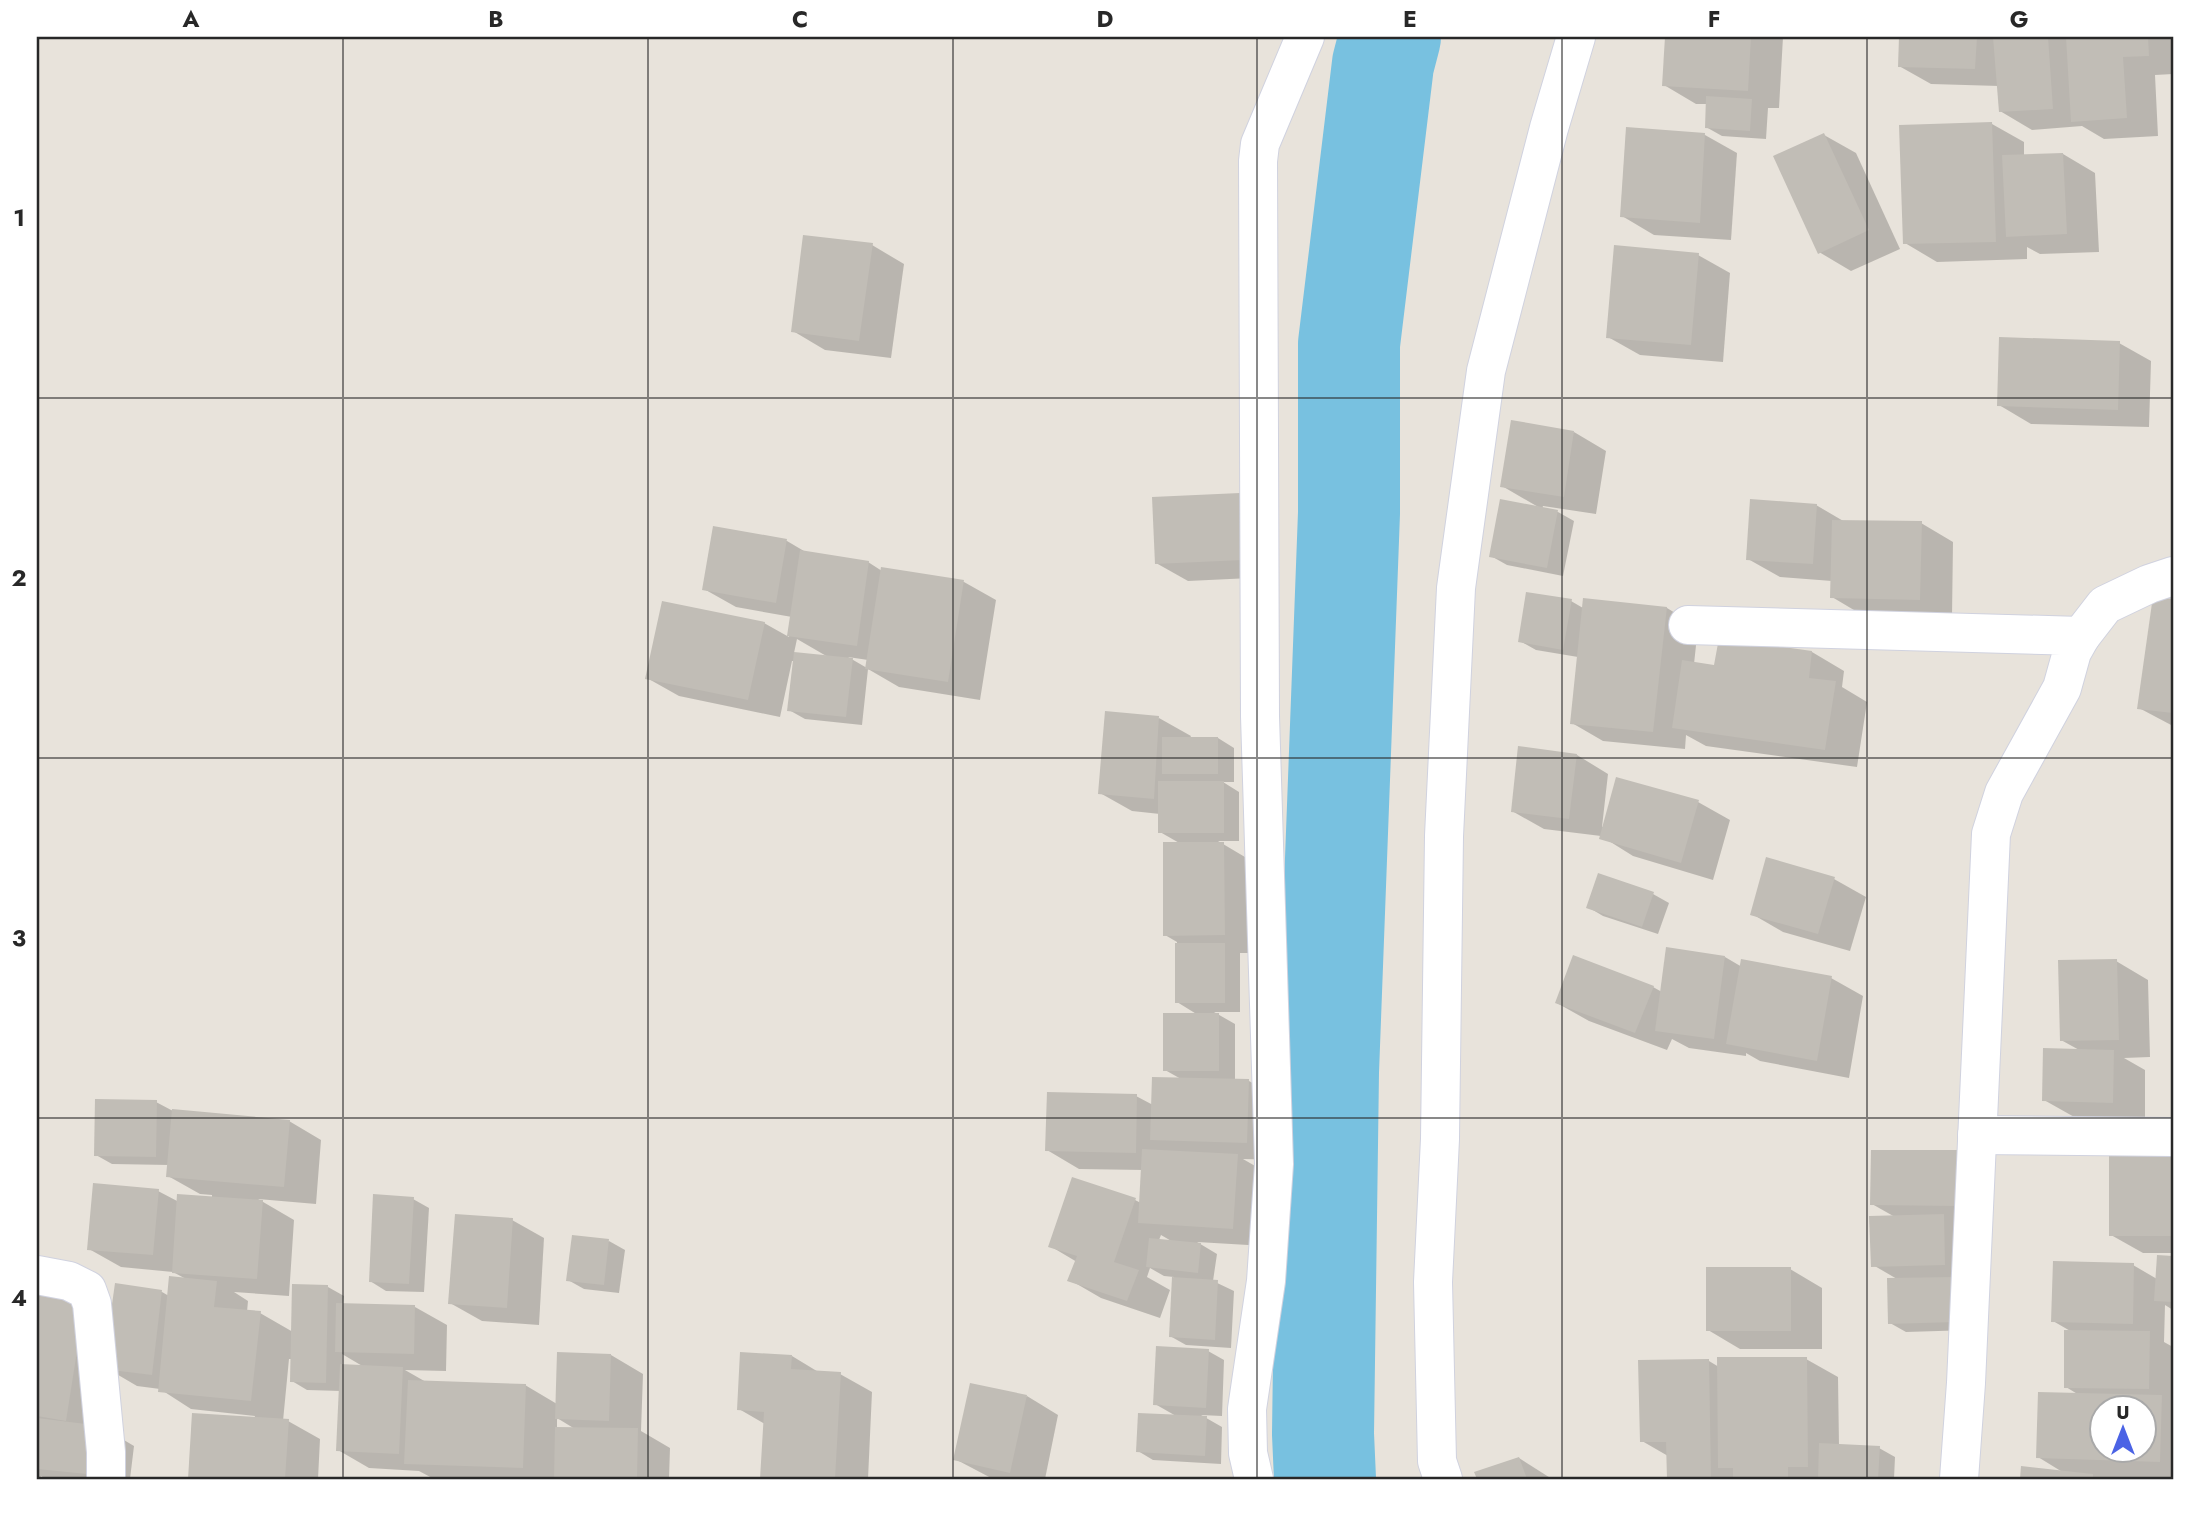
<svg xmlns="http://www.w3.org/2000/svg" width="2210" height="1516" font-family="Jost,sans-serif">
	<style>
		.shadow { fill: #0003; fill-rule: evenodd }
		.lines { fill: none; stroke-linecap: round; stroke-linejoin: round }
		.river { stroke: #78c1e0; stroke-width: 102 }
		.building { fill: #c1bdb6; fill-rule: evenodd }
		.minor-casing { stroke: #d0d2df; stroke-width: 40 }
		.minor { stroke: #fff; stroke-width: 38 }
		.grid { fill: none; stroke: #282828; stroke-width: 2; stroke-opacity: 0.55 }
		.neatline { fill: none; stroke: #282828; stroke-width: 2.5 }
		.grid-label { font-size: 23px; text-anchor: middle; font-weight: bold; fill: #282828 }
	</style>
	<rect width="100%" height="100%" fill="#e8e3db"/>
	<g class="shadow">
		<path d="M 1667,37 L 1783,37 L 1779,108 L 1768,108 L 1766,139 L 1722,136 L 1706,127 L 1708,104 L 1696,104 L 1664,85 Z"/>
		<path d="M 1901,37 L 2173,37 L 2173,74 L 2155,75 L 2158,136 L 2104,139 L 2082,126 L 2032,130 L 2000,111 L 1999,86 L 1931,84 L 1899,66 Z"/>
		<path d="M 1992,124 L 2024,142 L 2024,156 L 2063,154 L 2095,173 L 2099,252 L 2040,254 L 2027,247 L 2027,259 L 1937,262 L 1905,243 Z"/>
		<path d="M 1627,129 L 1705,135 L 1737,153 L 1731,240 L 1654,235 L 1622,216 Z"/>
		<path d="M 1824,135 L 1856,153 L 1900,249 L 1851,271 L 1819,252 Z"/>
		<path d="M 872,245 L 904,264 L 891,358 L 825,350 L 793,331 Z"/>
		<path d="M 1698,255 L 1730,273 L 1723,362 L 1640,355 L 1608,337 Z"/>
		<path d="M 2119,343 L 2151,361 L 2149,427 L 2031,424 L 1999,405 Z"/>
		<path d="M 1574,432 L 1606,451 L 1596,514 L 1543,506 L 1542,509 L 1558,512 L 1574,521 L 1563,576 L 1507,565 L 1491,556 L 1540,508 L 1502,486 Z"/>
		<path d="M 1154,499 L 1274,577 L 1188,581 L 1156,563 Z"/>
		<path d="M 1816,505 L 1845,522 L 1921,523 L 1953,542 L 1952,617 L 1864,616 L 1832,597 L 1832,581 L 1780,577 L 1748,559 Z"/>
		<path d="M 715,528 L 787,541 L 809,554 L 868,562 L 882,571 L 964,582 L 996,600 L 980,700 L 899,687 L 868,669 L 862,725 L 805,719 L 789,710 L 795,661 L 792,661 L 780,717 L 679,696 L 647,678 L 764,623 L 789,637 L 792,617 L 736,607 L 704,589 ZM 797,639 L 828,657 L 794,653 ZM 848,657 L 868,660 L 867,668 Z"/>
		<path d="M 2155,598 L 2173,601 L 2173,726 L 2139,708 Z"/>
		<path d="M 1571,601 L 1583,608 L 1667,608 L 1698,627 L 1694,664 L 1715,667 L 1812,652 L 1844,671 L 1842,687 L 1867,702 L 1857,767 L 1706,746 L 1686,735 L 1685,749 L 1603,741 L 1572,723 L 1578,657 L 1536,650 L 1520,641 Z"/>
		<path d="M 1159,718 L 1191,736 L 1190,738 L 1218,738 L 1234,748 L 1234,782 L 1223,782 L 1239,792 L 1239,841 L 1218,841 L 1255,863 L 1256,953 L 1240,953 L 1240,1012 L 1214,1012 L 1235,1024 L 1235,1081 L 1249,1081 L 1281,1099 L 1279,1160 L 1243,1159 L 1269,1174 L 1265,1246 L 1197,1242 L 1217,1254 L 1213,1281 L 1234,1291 L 1231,1348 L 1186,1345 L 1170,1336 L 1174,1277 L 1164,1276 L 1150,1268 L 1147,1277 L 1170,1290 L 1160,1318 L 1101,1298 L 1070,1280 L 1077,1262 L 1050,1246 L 1135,1200 L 1141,1203 L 1143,1170 L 1079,1169 L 1047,1150 L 1136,1096 L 1153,1105 L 1181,1079 L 1165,1070 L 1198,1015 L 1177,1002 L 1177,942 L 1165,935 L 1181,844 L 1160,832 L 1160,814 L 1132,811 L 1100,793 ZM 1161,1235 L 1173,1242 L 1159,1240 Z"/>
		<path d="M 1577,755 L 1608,774 L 1602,827 L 1698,802 L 1730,820 L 1713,880 L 1633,856 L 1601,836 L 1544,829 L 1512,811 Z"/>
		<path d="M 1834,879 L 1866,897 L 1850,951 L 1783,932 L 1752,914 Z"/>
		<path d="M 1653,894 L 1669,903 L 1658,934 L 1603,916 L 1588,907 Z"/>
		<path d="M 1725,957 L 1742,967 L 1831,978 L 1863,996 L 1849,1078 L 1760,1061 L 1746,1053 L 1746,1056 L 1689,1048 L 1672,1039 L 1667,1050 L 1589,1021 L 1557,1003 L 1653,987 L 1662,992 Z"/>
		<path d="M 2116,961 L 2148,980 L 2150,1057 L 2124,1058 L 2145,1070 L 2145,1120 L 2076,1118 L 2044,1100 L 2081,1051 L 2061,1040 Z"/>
		<path d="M 156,1102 L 173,1111 L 289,1121 L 321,1140 L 316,1204 L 258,1199 L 294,1220 L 289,1296 L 234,1292 L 248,1301 L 247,1312 L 260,1313 L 293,1332 L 328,1287 L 344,1296 L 343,1305 L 415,1307 L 447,1325 L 446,1371 L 405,1370 L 426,1382 L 525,1385 L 557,1404 L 611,1355 L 643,1374 L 641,1431 L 670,1448 L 669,1479 L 434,1479 L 419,1471 L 369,1468 L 338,1450 L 341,1391 L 307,1390 L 292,1381 L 292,1359 L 289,1359 L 283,1421 L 288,1421 L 320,1439 L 318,1479 L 190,1479 L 194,1415 L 254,1419 L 255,1416 L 191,1409 L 160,1389 L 137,1386 L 108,1369 L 102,1427 L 134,1446 L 130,1479 L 46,1479 L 41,1476 L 40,1479 L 37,1479 L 37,1288 L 113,1311 L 116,1285 L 162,1292 L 169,1296 L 186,1279 L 173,1272 L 121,1267 L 89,1249 L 158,1191 L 179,1202 L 212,1198 L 212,1195 L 200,1194 L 168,1176 L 169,1165 L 112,1164 L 96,1155 ZM 342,1354 L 364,1367 L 342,1366 ZM 557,1418 L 575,1429 L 557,1428 Z"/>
		<path d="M 2173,1148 L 2173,1253 L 2143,1253 L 2111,1235 Z"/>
		<path d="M 1956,1152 L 1988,1171 L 1971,1330 L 1906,1332 L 1890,1323 L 1897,1279 L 1873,1265 L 1895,1217 L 1872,1204 Z"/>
		<path d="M 413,1199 L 429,1208 L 424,1292 L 386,1291 L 370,1281 Z"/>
		<path d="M 512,1220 L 544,1238 L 539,1325 L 482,1321 L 450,1303 Z"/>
		<path d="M 609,1241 L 625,1250 L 619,1293 L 584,1289 L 568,1280 Z"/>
		<path d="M 2159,1257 L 2173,1258 L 2173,1310 L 2165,1305 L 2164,1342 L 2173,1347 L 2173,1479 L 2094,1477 L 2098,1479 L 2021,1479 L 2023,1468 L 2064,1473 L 2038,1457 L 2079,1395 L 2066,1387 L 2072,1332 L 2053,1321 L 2133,1265 L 2157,1279 ZM 2102,1408 L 2144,1408 L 2144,1450 L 2102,1450 Z"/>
		<path d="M 1790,1269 L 1822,1288 L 1822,1349 L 1740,1349 L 1708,1330 Z"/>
		<path d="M 1208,1351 L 1224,1360 L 1222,1416 L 1201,1415 L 1222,1427 L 1221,1464 L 1153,1460 L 1138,1451 L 1176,1416 L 1155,1404 Z"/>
		<path d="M 792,1356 L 820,1373 L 840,1374 L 872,1392 L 868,1479 L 762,1479 L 765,1424 L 739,1409 Z"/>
		<path d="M 1806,1359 L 1838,1377 L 1839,1446 L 1879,1448 L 1895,1457 L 1894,1479 L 1669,1479 L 1668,1456 L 1642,1441 L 1709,1361 L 1719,1367 Z"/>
		<path d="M 1027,1396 L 1058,1415 L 1045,1479 L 993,1479 L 955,1459 Z"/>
		<path d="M 1519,1458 L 1552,1479 L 1479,1479 L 1476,1473 Z"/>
	</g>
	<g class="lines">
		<path class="river" d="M 1325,1479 L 1323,1434 L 1328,1072 L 1349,513 L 1349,344 L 1383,64 L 1390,37"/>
	</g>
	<g class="building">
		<path d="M 1665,37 L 1751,37 L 1748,91 L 1662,86 Z"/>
		<path d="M 1899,37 L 1977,37 L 1975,69 L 1898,67 Z"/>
		<path d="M 1993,37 L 2048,37 L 2053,109 L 1999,112 Z"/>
		<path d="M 2066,37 L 2148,37 L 2149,56 L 2123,57 L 2127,118 L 2071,122 Z"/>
		<path d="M 1706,96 L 1752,99 L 1750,131 L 1705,128 Z"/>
		<path d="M 1992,122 L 1996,242 L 1903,244 L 1899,125 Z"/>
		<path d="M 1626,127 L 1705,133 L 1700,223 L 1620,217 Z"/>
		<path d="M 1824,133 L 1869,230 L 1818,254 L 1773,156 Z"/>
		<path d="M 2063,153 L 2067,234 L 2006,237 L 2002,155 Z"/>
		<path d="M 803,235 L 873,243 L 859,341 L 791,332 Z"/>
		<path d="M 1614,245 L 1699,253 L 1691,345 L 1606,338 Z"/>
		<path d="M 1999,337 L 2120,341 L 2118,410 L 1997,406 Z"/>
		<path d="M 1511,420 L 1574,431 L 1564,497 L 1500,487 Z"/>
		<path d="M 1240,493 L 1243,560 L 1155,564 L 1152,497 Z"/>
		<path d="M 1500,499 L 1558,510 L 1547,568 L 1489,557 Z"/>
		<path d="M 1750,499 L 1817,504 L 1813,564 L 1746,560 Z"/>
		<path d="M 1832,520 L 1922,521 L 1920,600 L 1830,598 Z"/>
		<path d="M 713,526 L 787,539 L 776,603 L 702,590 Z"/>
		<path d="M 800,550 L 869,561 L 857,646 L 787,636 Z"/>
		<path d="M 881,567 L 964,580 L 948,682 L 865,669 Z"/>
		<path d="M 1526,592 L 1572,599 L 1563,650 L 1518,642 Z"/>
		<path d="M 2153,596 L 2173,599 L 2173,713 L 2137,709 Z"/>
		<path d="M 1583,598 L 1667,607 L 1653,732 L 1570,724 Z"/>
		<path d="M 662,601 L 765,622 L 748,700 L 645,679 Z"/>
		<path d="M 1719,638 L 1812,651 L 1809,678 L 1836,681 L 1825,750 L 1672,728 L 1682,660 L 1714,665 Z"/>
		<path d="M 794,652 L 853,658 L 846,717 L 787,711 Z"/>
		<path d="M 1105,711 L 1159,716 L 1154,799 L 1098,794 Z"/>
		<rect x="1162" y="737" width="56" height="37"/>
		<path d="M 1518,746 L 1577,754 L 1569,819 L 1511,812 Z"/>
		<path d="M 1616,777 L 1699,800 L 1681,863 L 1599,839 Z"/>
		<rect x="1158" y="781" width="66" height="52"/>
		<path d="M 1163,842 L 1224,842 L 1225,935 L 1163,936 Z"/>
		<path d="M 1766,857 L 1835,877 L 1818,934 L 1750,915 Z"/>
		<path d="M 1598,873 L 1654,892 L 1642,927 L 1586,908 Z"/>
		<rect x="1175" y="943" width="50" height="60"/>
		<path d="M 1666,947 L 1725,956 L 1714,1039 L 1655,1031 Z"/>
		<path d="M 1573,955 L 1654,986 L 1635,1033 L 1555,1003 Z"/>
		<path d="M 1741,959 L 1832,976 L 1817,1061 L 1726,1044 Z"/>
		<path d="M 2117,959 L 2119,1040 L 2060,1041 L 2058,960 Z"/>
		<rect x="1163" y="1013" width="56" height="58"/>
		<path d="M 2043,1048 L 2114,1050 L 2113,1103 L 2042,1101 Z"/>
		<path d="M 1152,1077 L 1249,1079 L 1247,1143 L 1150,1140 Z"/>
		<path d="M 1047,1092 L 1137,1094 L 1136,1153 L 1045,1151 Z"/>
		<path d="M 95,1099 L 157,1100 L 156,1157 L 94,1156 Z"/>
		<path d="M 172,1109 L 290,1120 L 284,1187 L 166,1177 Z"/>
		<rect x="2109" y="1147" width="64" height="89"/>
		<path d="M 1142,1149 L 1238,1154 L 1233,1229 L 1138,1223 Z"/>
		<path d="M 1871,1150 L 1957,1150 L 1956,1206 L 1870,1205 Z"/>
		<path d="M 1072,1177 L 1136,1198 L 1114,1262 L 1139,1270 L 1127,1301 L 1067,1281 L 1077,1256 L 1048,1247 Z"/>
		<path d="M 93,1183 L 159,1189 L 153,1255 L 87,1250 Z"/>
		<path d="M 177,1194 L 263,1200 L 257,1279 L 172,1273 Z"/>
		<path d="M 373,1194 L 414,1197 L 409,1284 L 369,1282 Z"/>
		<path d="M 455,1214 L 513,1218 L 507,1308 L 448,1304 Z"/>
		<path d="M 1944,1214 L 1945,1265 L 1871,1267 L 1869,1216 Z"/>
		<path d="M 572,1235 L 609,1239 L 604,1285 L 566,1281 Z"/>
		<path d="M 1149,1238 L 1201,1243 L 1198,1273 L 1146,1267 Z"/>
		<path d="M 2157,1255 L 2173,1256 L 2173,1302 L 2154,1301 Z"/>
		<path d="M 2053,1261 L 2134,1263 L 2133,1324 L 2051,1322 Z"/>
		<rect x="1706" y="1267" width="85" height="64"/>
		<path d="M 169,1276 L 217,1281 L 214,1307 L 261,1311 L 251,1401 L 158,1392 Z"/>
		<path d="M 1172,1277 L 1218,1280 L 1215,1340 L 1169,1337 Z"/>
		<path d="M 1955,1277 L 1956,1322 L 1888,1324 L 1887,1278 Z"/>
		<path d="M 115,1283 L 162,1290 L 152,1375 L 103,1369 Z"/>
		<path d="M 292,1284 L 328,1285 L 326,1383 L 290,1382 Z"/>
		<path d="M 37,1286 L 86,1294 L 66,1421 L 37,1416 Z"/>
		<path d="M 336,1303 L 415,1305 L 414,1354 L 335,1352 Z"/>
		<path d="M 2064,1330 L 2150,1331 L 2149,1389 L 2064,1388 Z"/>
		<path d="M 1156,1346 L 1209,1349 L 1206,1408 L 1153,1405 Z"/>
		<path d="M 557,1352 L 611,1354 L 609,1421 L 555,1419 Z"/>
		<path d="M 740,1352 L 792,1355 L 791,1369 L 841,1372 L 835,1479 L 760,1479 L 764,1412 L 737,1410 Z"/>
		<path d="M 1717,1357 L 1807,1357 L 1808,1467 L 1788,1467 L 1788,1479 L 1733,1479 L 1733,1468 L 1718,1468 Z"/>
		<path d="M 1709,1359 L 1711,1479 L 1667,1479 L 1666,1442 L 1640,1442 L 1638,1360 Z"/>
		<path d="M 340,1364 L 403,1367 L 399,1454 L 336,1451 Z"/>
		<path d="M 408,1380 L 526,1384 L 523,1468 L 404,1464 Z"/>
		<path d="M 970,1383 L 1027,1395 L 1010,1473 L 953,1460 Z"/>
		<path d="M 2038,1392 L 2162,1395 L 2160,1462 L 2036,1458 ZM 2102,1408 L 2144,1408 L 2144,1450 L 2102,1450 Z"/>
		<path d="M 192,1413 L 289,1419 L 285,1479 L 188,1479 Z"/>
		<path d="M 1138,1413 L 1207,1416 L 1205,1456 L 1136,1452 Z"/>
		<path d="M 37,1418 L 102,1426 L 97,1475 L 37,1469 Z"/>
		<path d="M 555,1427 L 638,1428 L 637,1479 L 554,1479 Z"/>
		<path d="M 1819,1443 L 1880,1446 L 1878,1479 L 1818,1479 Z"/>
		<path d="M 1519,1457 L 1527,1479 L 1477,1479 L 1474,1472 Z"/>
		<path d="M 2021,1466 L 2093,1474 L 2093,1479 L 2020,1479 Z"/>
	</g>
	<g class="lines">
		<defs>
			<g id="minor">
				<path d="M 1688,625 L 2081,636 L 2072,652 L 2062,688 L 2004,793 L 1991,834 L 1966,1383 L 1959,1479"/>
				<path d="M 2081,636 L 2105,605 L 2149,584 L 2173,576"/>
				<path d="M 1977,1135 L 2173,1137"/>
				<path d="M 37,1275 L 69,1281 L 87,1290 L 92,1304 L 106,1452 L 106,1479"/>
				<path d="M 1254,1479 L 1248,1453 L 1247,1409 L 1266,1281 L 1274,1164 L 1260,716 L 1258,161 L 1260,144 L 1305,37"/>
				<path d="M 1443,1479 L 1437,1461 L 1433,1282 L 1440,1139 L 1444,836 L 1456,588 L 1486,371 L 1549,128 L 1576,37"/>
			</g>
		</defs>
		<use href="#minor" class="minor-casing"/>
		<use href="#minor" class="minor"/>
	</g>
	<path class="grid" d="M 343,37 L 343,1479M 648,37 L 648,1479M 953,37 L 953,1479M 1257,37 L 1257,1479M 1562,37 L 1562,1479M 1867,37 L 1867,1479M 37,398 L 2173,398M 37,758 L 2173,758M 37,1118 L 2173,1118"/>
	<rect width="2210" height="1516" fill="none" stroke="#ffffff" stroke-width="77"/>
	<g transform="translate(2123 1429)"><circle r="33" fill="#ffffff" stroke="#a9a9a9" stroke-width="2"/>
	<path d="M0-5L12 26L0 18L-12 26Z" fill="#4b63e5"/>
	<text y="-10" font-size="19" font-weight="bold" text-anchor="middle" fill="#282828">U</text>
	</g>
	<rect x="38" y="38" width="2134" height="1440" class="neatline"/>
	<g class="grid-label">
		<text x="191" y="27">A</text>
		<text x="496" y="27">B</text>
		<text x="800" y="27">C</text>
		<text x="1105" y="27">D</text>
		<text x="1410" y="27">E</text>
		<text x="1714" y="27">F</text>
		<text x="2019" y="27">G</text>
		<text x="19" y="226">1</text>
		<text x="19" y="586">2</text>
		<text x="19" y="946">3</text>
		<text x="19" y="1306">4</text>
	</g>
</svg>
